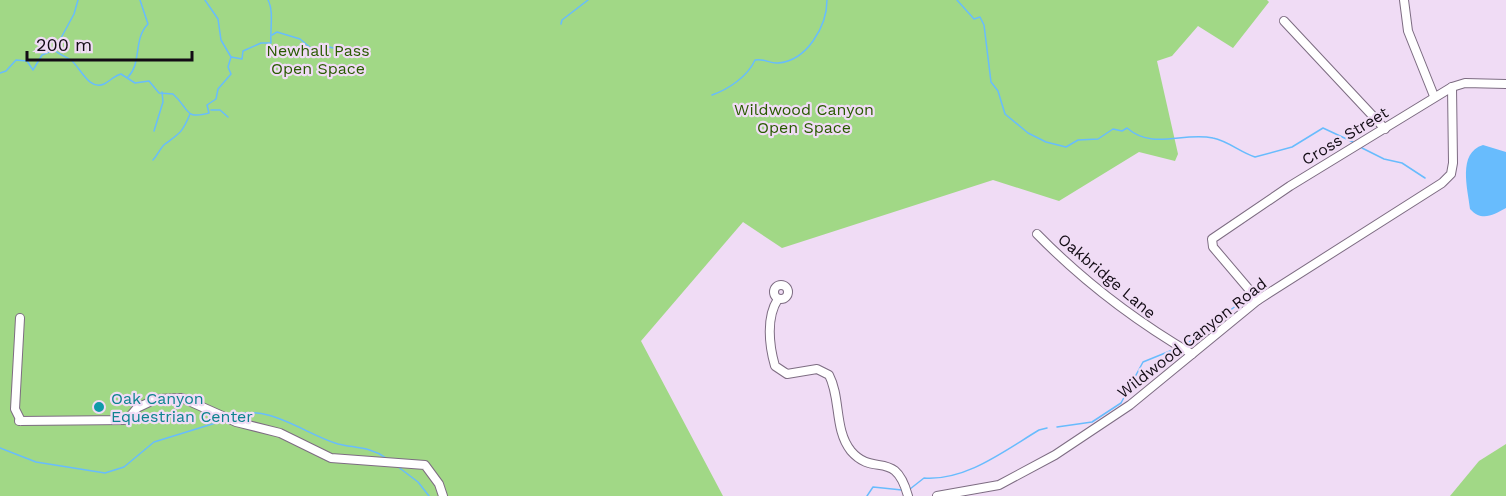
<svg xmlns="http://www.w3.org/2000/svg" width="1506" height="496" font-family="'Work Sans',sans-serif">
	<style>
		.green { fill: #a1d886 }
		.water { fill: #68bcfd }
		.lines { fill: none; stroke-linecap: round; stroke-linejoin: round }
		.stream { stroke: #68bcfd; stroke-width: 1.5 }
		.minor-casing { stroke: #7d6c82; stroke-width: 10 }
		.minor { stroke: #fff; stroke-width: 8 }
		.culture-dot { fill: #0f9aa8; stroke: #f0dcf5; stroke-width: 2 }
		.labels { text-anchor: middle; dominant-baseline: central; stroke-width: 4.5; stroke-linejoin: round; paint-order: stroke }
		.park-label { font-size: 16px; fill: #295a01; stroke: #f0dcf5 }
		.street-label { font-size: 16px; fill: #130c15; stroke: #f0dcf5 }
		.culture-label { font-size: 16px; fill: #0d838f; stroke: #f0dcf5; text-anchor: start }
	</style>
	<rect width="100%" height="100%" fill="#f0dcf5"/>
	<g class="green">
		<path d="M 0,0 L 1267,0 L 1269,2 L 1233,48 L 1198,26 L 1172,56 L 1157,61 L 1178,154 L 1175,161 L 1139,152 L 1059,201 L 993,180 L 782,248 L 743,222 L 641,341 L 723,496 L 0,496 Z"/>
		<path d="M 1506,444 L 1506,496 L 1450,496 L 1479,461 Z"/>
	</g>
	<path class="water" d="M 1483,145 L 1506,152 L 1506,208 C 1493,215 1482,222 1470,209 C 1468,189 1457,153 1483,145 Z"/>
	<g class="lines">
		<g class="stream">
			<path d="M 205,0 L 218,19 L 221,40 L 231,57"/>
			<path d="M 957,0 L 974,19 L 980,17 L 984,25 L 991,82 L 998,91 L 1005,114 L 1028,133 L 1046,142 L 1066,147 L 1078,140 L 1098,139 L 1113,129 L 1122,131 L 1127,128 C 1154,151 1183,131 1213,138 C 1228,141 1240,152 1255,157 L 1292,147 L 1323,128 L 1353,142"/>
			<path d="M 561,24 L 562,20 L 588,0"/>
			<path d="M 272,35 L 277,32 L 300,39 L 312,49 L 329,47 L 348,51"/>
			<path d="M 55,49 L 74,14 L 78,0"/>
			<path d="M 0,73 L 6,71 L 16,60 L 27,61 L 33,70 L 42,55 L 54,50 C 60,55 65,56 71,60 C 80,67 89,91 104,84 C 110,81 114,76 121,74 L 135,83 L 149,81 L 159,93 L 173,94 C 190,109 184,120 209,113 L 207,105 L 216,99 L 218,89 L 231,74 L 228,67 L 231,57 L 242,59 L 243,51 L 261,43 L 271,43 C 270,28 274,11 268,0"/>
			<path d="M 128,77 C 142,63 133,39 148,24 L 140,0"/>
			<path d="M 712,95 C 729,89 748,76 755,60 C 764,58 770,64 778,63 C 807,61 827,26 827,0"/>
			<path d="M 211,110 L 220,110 L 228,117"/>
			<path d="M 154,131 L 163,102 L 162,92"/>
			<path d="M 1362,148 L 1384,159 L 1402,163 L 1425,178"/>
			<path d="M 153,160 C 158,155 160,148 165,144 C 180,133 182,133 190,114"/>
			<path d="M 1184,346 L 1246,298"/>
			<path d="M 232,416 C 267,402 306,435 338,444 C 355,448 371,447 386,458"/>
			<path d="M 1057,427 L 1092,422 L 1121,403 L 1143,362 L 1175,349"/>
			<path d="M 0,448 L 36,462 L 105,473 L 124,467 L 154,442 L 222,421"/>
			<path d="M 397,466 L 418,482 L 429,496"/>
			<path d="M 910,489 L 924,478 C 966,481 1004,451 1039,430 L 1047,428"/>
			<path d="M 867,496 L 873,487 L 902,490"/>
		</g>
		<defs>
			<g id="minor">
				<path d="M 1404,0 L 1408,31 L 1434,96"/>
				<path d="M 1284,21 L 1385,129"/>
				<path d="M 1037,234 C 1084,282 1134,320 1192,354"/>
				<circle cx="781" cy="292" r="7"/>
				<path d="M 778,299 C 766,317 769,345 775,366 L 787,374 L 817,369 L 829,375 C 841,398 834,430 851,451 C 874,478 895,448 908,496"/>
				<path d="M 1258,300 L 1213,247 L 1212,239 L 1290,186 L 1452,87 L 1465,83 L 1506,84"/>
				<path d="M 20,318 L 15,409 L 21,421"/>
				<path d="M 19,421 L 127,420 L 137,408 L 156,399 L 182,398 L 236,422 L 280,433 L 331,458 L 425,465 L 439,484 L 443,496"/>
				<path d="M 937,496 L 999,485 L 1055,455 L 1130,405 L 1258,300 L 1442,183 L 1451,174 L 1453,163 L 1452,87"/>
			</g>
		</defs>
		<use href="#minor" class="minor-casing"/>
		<use href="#minor" class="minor"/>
	</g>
	<circle class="culture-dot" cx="99" cy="407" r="6"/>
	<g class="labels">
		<g class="park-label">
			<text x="318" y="50">Newhall Pass<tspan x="318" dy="18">Open Space</tspan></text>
			<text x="804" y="109">Wildwood Canyon<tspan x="804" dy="18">Open Space</tspan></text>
		</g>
		<g class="street-label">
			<text transform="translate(1345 136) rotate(-31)">Cross Street</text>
			<text transform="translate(1107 276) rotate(40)">Oakbridge Lane</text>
			<text transform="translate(1192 338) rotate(-38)">Wildwood Canyon Road</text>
		</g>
		<g class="culture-label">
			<text x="111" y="398">Oak Canyon<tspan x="111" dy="18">Equestrian Center</tspan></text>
		</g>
	</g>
	<path d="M27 51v9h165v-9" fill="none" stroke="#130c15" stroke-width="3"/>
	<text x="36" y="51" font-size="18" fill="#130c15" stroke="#f0dcf5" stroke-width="4.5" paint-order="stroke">200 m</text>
</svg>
